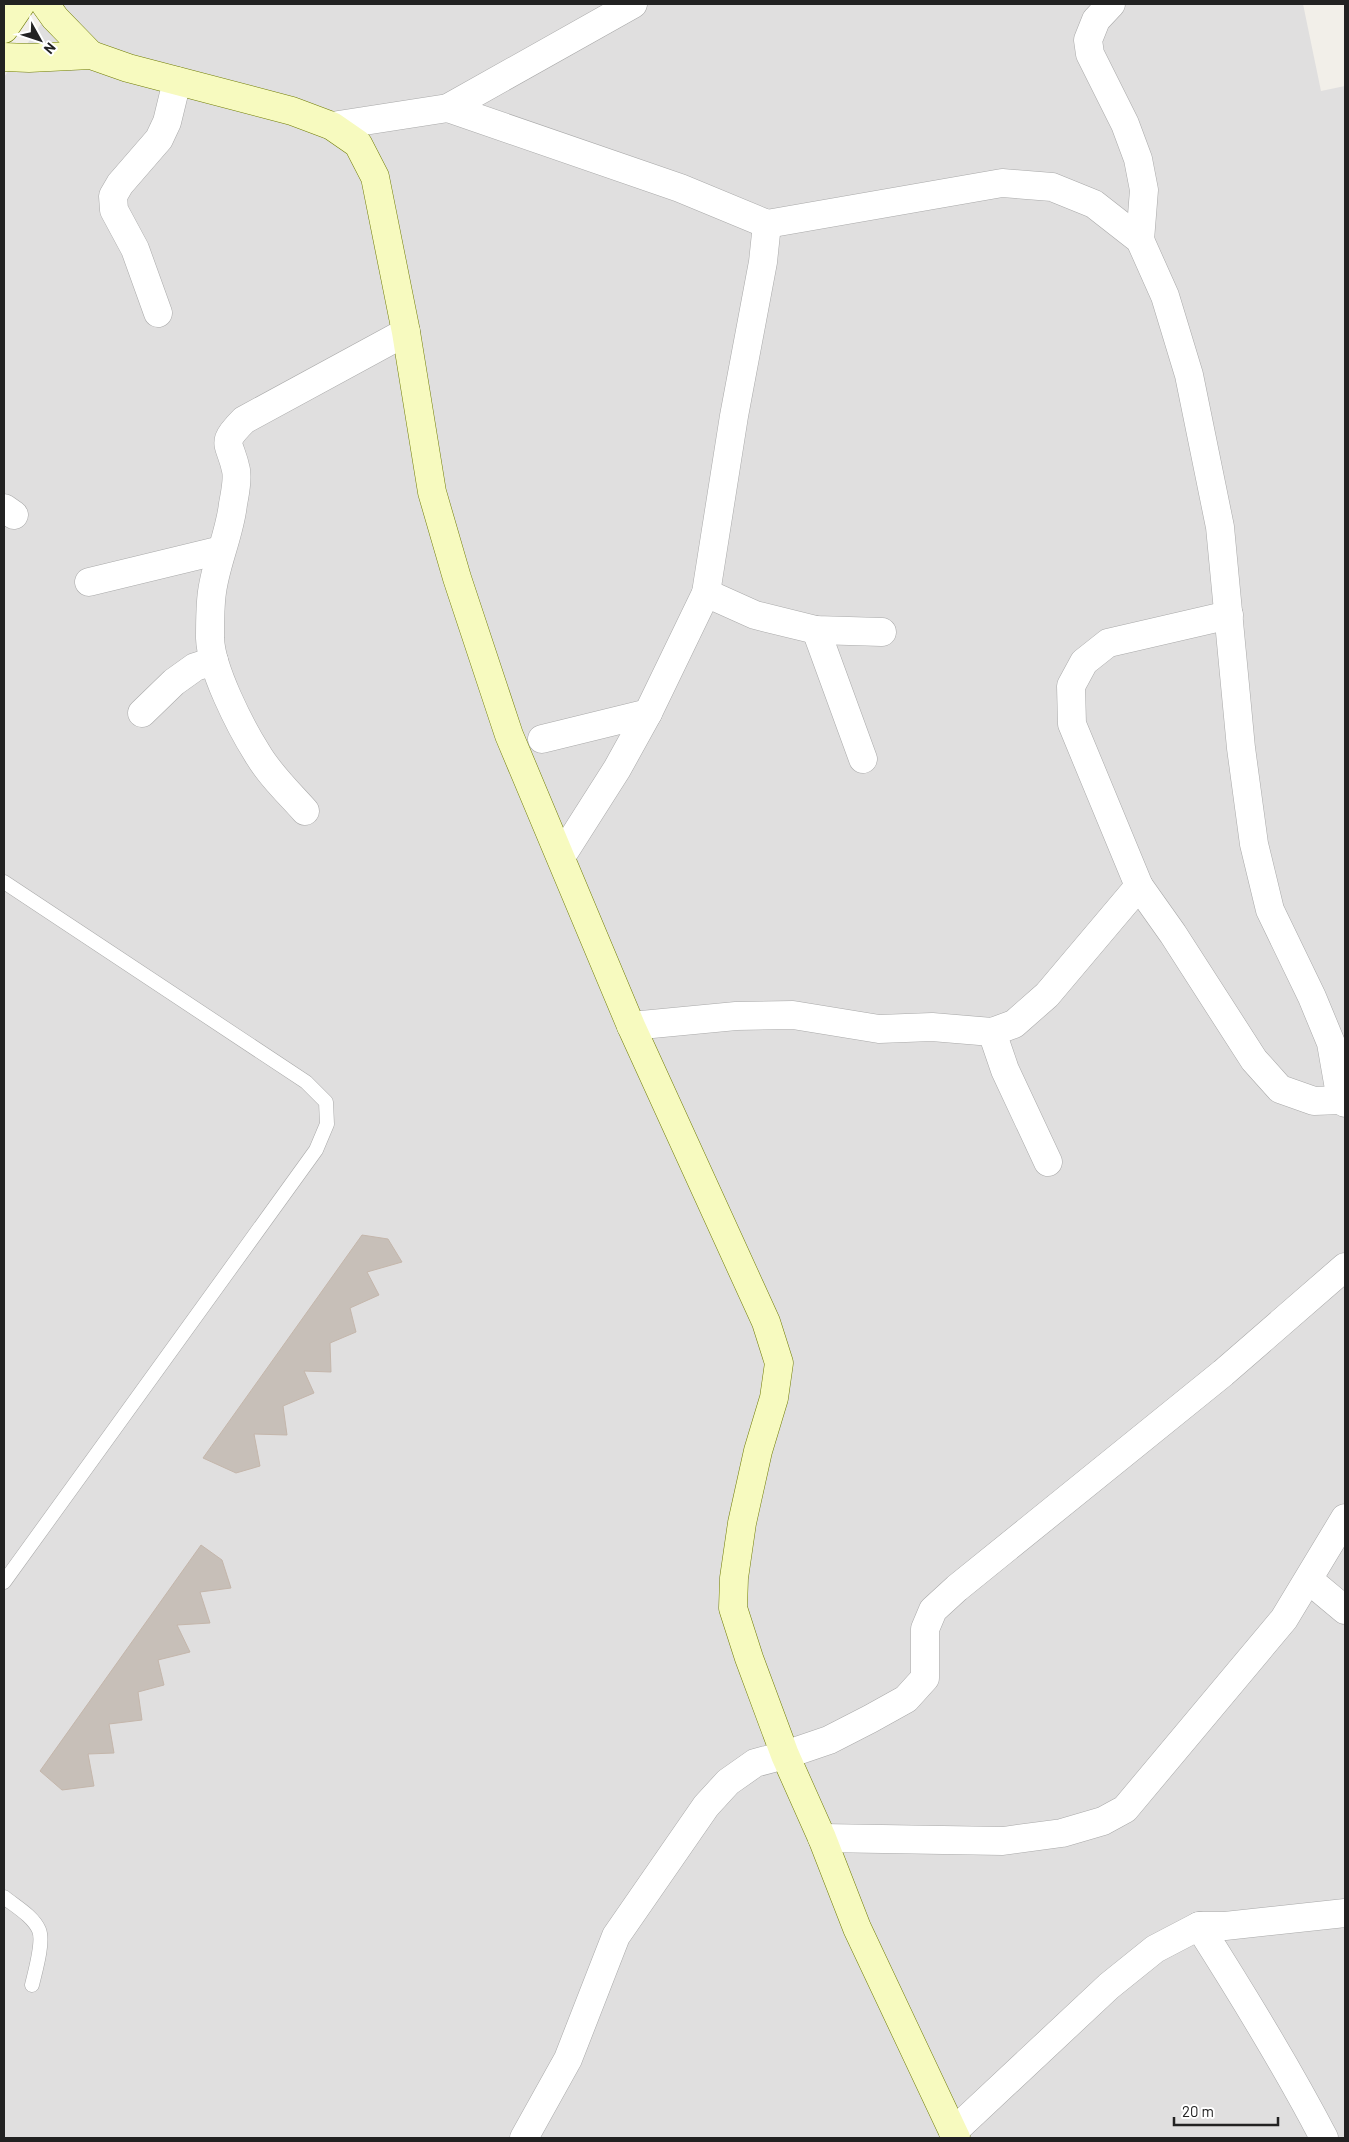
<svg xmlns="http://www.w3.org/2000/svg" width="1349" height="2142" font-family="Barlow,sans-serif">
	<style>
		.residential { fill: #e0dfdf }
		.building { fill: #c7bfb8; stroke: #c4b6ab }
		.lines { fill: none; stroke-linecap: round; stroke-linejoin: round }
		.lane-casing { stroke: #a9a9a9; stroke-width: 15 }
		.street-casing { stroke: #a9a9a9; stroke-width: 29 }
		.secondary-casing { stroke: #707d05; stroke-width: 29 }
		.lane { stroke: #fff; stroke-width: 14 }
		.street { stroke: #fff; stroke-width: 28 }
		.secondary { stroke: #f7fabf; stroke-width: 28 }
	</style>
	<rect width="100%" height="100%" fill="#f2efe9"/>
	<path class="residential" d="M 55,4 L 1303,4 L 1321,91 L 1345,86 L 1345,2138 L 4,2138 L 4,77 Z"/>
	<g class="building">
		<path d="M 362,1235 L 388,1239 L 402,1262 L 367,1272 L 379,1295 L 350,1308 L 356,1332 L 330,1343 L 331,1372 L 304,1371 L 314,1393 L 283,1406 L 287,1435 L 254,1434 L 260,1466 L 236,1473 L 203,1458 Z"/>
		<path d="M 201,1545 L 222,1560 L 231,1588 L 200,1592 L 210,1623 L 177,1625 L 190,1652 L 158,1660 L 164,1685 L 138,1692 L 142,1720 L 109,1724 L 114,1753 L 88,1754 L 94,1786 L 62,1790 L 40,1771 Z"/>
	</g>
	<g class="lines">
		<defs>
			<g id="lane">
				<path d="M 4,882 L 306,1082 L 326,1102 L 327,1124 L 316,1150 L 4,1582"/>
				<path d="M 4,1897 C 15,1906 33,1916 39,1930 C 44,1942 35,1972 32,1985"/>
			</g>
			<g id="street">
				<path d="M 1111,4 L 1096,20 L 1088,40 L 1090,54 L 1125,124 L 1138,159 L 1144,190 L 1140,240"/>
				<path d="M 448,108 L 680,188 L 767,224 L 1002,183 L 1052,187 L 1094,204 L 1140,240 L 1165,296 L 1189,375 L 1220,527 L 1241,748 L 1254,844 L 1270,910 L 1312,997 L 1331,1043 L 1341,1100 L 1345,1103"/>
				<path d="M 332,126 L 448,108 L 633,4"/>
				<path d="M 158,313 L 135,249 L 114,210 L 113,196 L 120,184 L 159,139 L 167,122 L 177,81"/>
				<path d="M 4,508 L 14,515"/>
				<path d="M 89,582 L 221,550"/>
				<path d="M 706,593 L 755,615 L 816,630 L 882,632"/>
				<path d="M 816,630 L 863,759"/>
				<path d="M 142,713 L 174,682 L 195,667 L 214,661"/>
				<path d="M 542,739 L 648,713"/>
				<path d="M 305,811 C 289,793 269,774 257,753 C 240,726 211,669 210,638 C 210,623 210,606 212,592 C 216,562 230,533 233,504 C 235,493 238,480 236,470 C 230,441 219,445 244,420 L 406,332"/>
				<path d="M 561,857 L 617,769 L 648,713 L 706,593 L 734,416 L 763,262 L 767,224"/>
				<path d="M 1139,886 L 1173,934 L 1254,1060 L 1280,1089 L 1314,1101 L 1341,1100"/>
				<path d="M 631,1026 L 736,1016 L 793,1015 L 879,1029 L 932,1027 L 992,1032 L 1014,1024 L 1047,995 L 1139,886 L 1072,724 L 1071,686 L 1084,662 L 1108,643 L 1229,615"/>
				<path d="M 992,1032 L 1005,1070 L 1048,1162"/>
				<path d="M 1309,1580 L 1345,1610"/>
				<path d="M 822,1838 L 1003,1841 L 1062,1833 L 1103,1821 L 1125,1809 L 1284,1619 L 1345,1518"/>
				<path d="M 1199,1926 C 1243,1995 1286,2065 1324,2138"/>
				<path d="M 953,2132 L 1109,1986 L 1155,1949 L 1199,1926 L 1225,1926 L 1345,1913"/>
				<path d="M 524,2138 L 568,2059 L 616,1936 L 706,1806 L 728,1782 L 755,1763 L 785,1755 L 829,1740 L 870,1719 L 906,1699 L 925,1678 L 925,1629 L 933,1610 L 957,1588 L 1223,1373 L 1345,1267"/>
			</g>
			<g id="secondary">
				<path d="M 45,4 L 55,18 L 91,55"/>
				<path d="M 4,29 L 21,4"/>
				<path d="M 4,57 L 29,58 L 91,55 L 128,68 L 292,111 L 332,126 L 358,144 L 375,177 L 406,332 L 432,492 L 457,578 L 509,735 L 631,1026 L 766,1322 L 779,1363 L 774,1398 L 758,1451 L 742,1523 L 734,1578 L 733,1608 L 749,1658 L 785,1755 L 822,1838 L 857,1928 L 956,2138"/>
			</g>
		</defs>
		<use href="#lane" class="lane-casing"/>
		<use href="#street" class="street-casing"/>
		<use href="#secondary" class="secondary-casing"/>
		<use href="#lane" class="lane"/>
		<use href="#street" class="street"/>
		<use href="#secondary" class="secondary"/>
	</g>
	<rect width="1349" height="2142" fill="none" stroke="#222222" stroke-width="10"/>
	<g transform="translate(40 40) rotate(130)" stroke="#ffffff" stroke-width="4" paint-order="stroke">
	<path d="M0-4L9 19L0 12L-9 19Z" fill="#222222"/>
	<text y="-8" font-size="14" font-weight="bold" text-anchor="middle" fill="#222222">N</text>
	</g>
	<path d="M1174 2117v8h104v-8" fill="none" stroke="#222222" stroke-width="2.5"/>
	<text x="1182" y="2117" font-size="15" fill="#222222" stroke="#ffffff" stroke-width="4" paint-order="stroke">20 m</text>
</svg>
